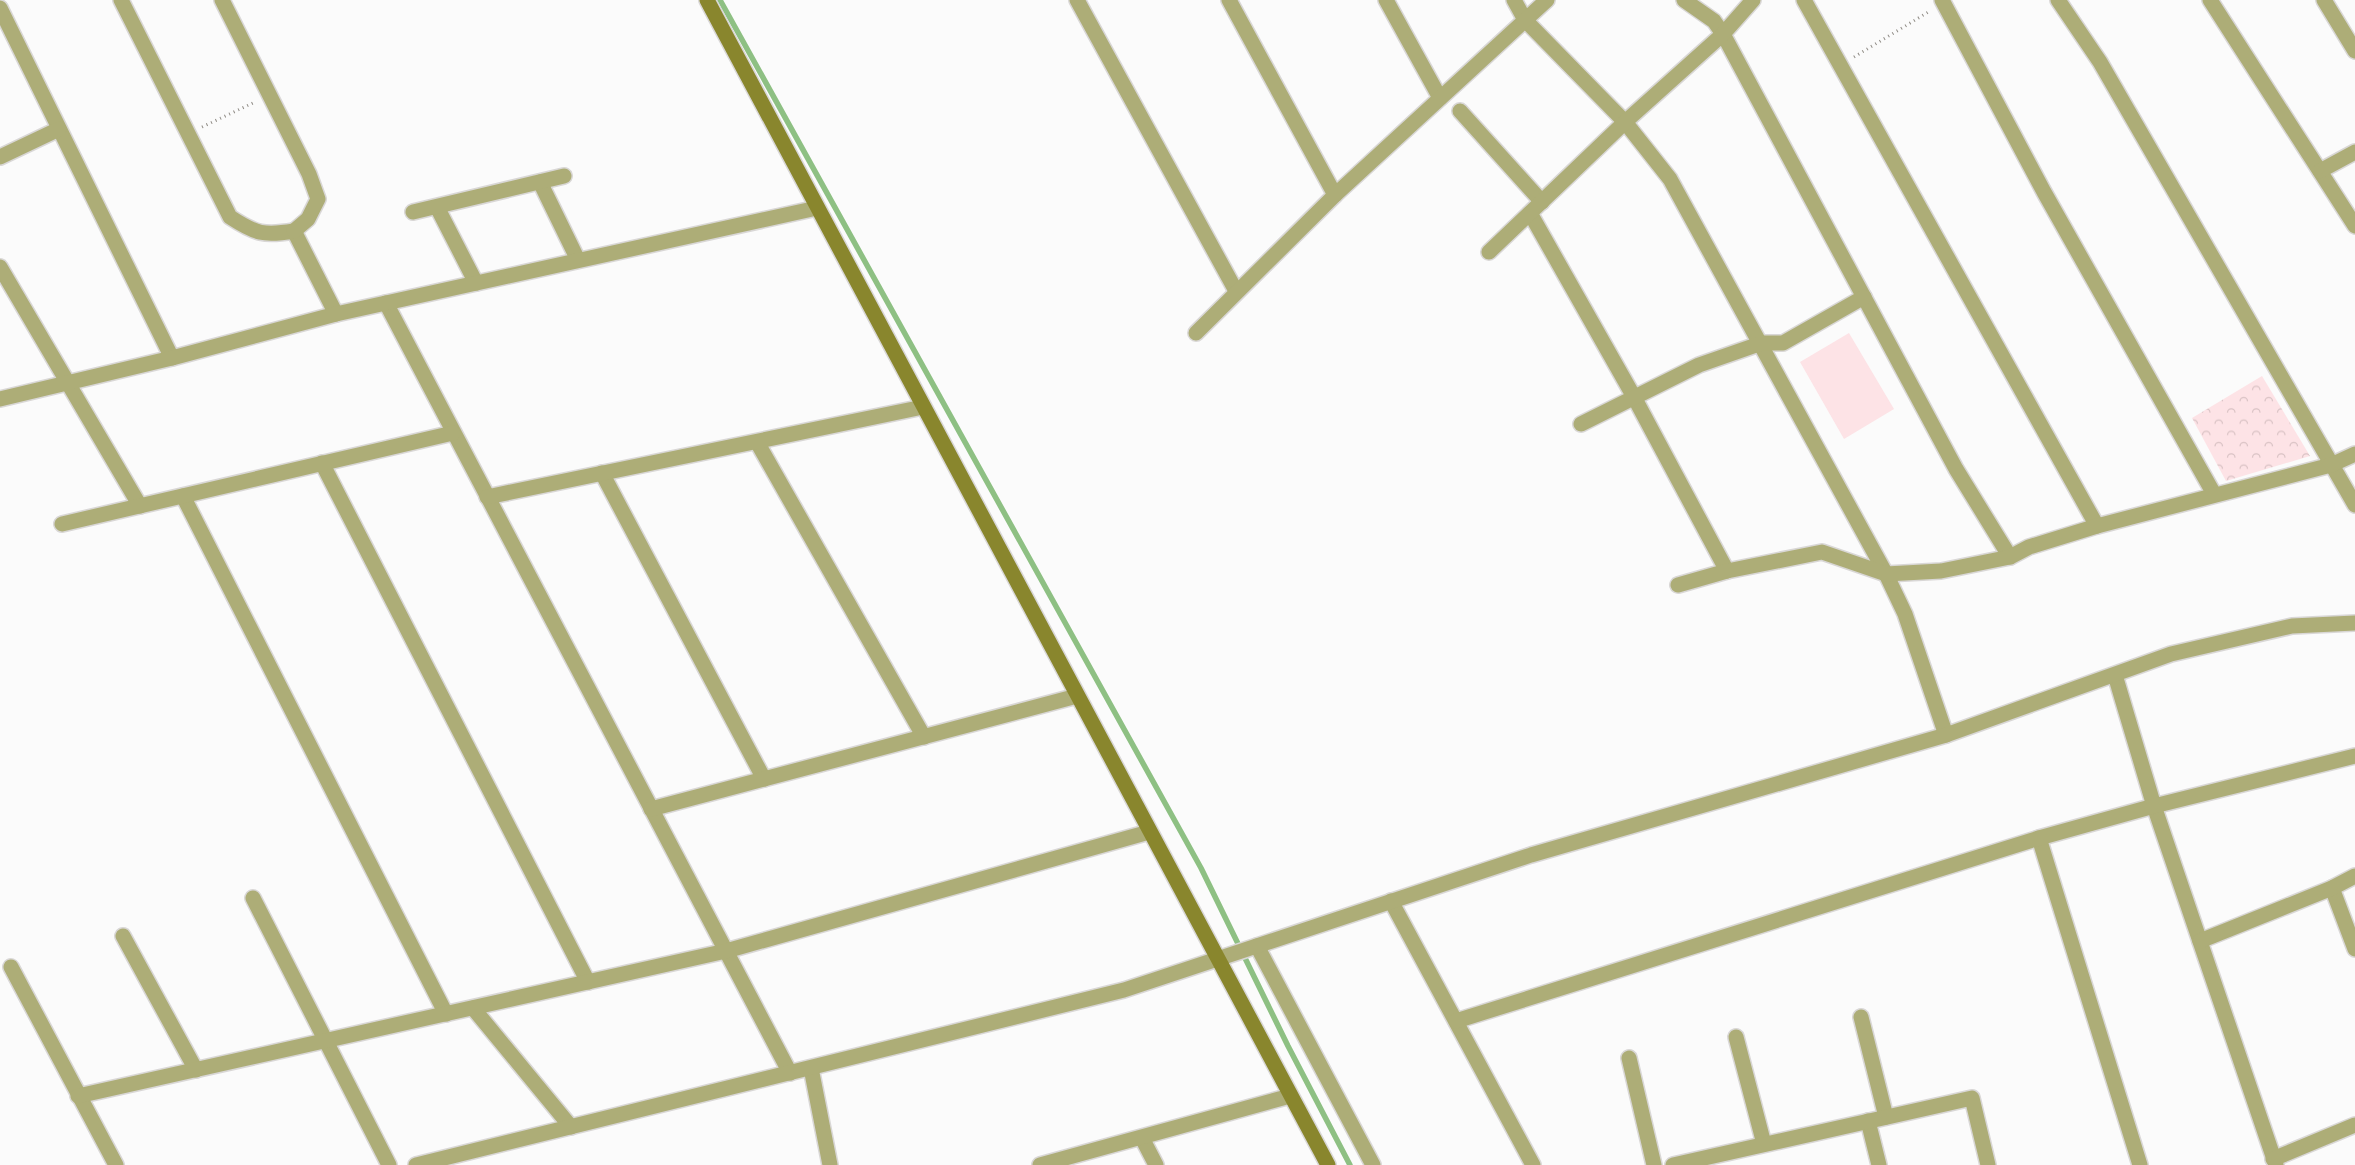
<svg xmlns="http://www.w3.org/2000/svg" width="2355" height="1165" font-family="Rubik,sans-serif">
	<defs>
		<pattern id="park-crowns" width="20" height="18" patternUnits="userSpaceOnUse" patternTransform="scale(1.25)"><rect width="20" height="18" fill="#fde3e6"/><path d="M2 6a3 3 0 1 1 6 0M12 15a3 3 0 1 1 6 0" fill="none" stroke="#d9c2c4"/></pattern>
	</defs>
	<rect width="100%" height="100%" fill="#fbfbfb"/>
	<polygon fill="url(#park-crowns)" points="2262,376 2310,456 2226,481 2192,418"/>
	<polygon fill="#fde3e6" points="1849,333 1894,409 1844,439 1800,362"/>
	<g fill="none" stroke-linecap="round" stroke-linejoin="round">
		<polyline stroke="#8ec083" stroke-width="5.5" points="720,0 1201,868 1288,1046 1350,1165"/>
		<g stroke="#d9d7d6" stroke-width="18">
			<g id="street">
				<path d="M121,0l109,217c26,17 34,19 64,14l42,83"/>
				<polyline points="222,0 309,174 318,199 308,219 294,231"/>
				<polyline points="1077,0 1236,291"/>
				<polyline points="1229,0 1335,195"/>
				<polyline points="1386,0 1440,98"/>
				<polyline points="1514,0 1525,20 1625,122 1670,179 1886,574 1905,614 1946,735"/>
				<polyline points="1684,0 1714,21 1723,34 1956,469 2010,557"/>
				<polyline points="1804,0 2097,526"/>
				<polyline points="1942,0 2044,192 2214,494"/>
				<polyline points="2058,0 2100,62 2355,505"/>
				<polyline points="2210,0 2355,226"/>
				<polyline points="2324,0 2355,51"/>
				<polyline points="0,8 172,358"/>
				<polyline points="1460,111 1542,202"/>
				<polyline points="0,157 59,129"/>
				<polyline points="2320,171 2355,152"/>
				<polyline points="540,182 578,260"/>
				<polyline points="437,207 476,283"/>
				<polyline points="413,212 564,176"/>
				<polyline points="1530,213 1634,397 1727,571"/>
				<polyline points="1489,252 1625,122 1723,34 1753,0"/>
				<polyline points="0,267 140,506"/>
				<polyline points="386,303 790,1073"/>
				<polyline points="1196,333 1335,195 1547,0"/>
				<polyline points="0,399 172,358 336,314 817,208"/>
				<polyline points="1581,424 1699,365 1762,343 1783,343 1864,297"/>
				<polyline points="757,442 924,737"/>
				<polyline points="322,463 588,982"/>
				<polyline points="602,473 764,779"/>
				<polyline points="183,496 446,1014"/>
				<polyline points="487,497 923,407"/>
				<polyline points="62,524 453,433"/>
				<polyline points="1678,585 1727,571 1822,552 1886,574 1941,571 2010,557 2029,547 2097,526 2331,465 2355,454"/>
				<polyline points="2115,675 2154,806 2276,1165"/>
				<polyline points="651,809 1077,696"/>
				<polyline points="2039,838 2140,1165"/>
				<polyline points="2332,888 2355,949"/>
				<polyline points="253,898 389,1165"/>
				<polyline points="1391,901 1533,1165"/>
				<polyline points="123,936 196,1070"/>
				<polyline points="2200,941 2332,888 2355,876"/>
				<polyline points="1257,946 1373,1165"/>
				<polyline points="11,967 116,1165"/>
				<polyline points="473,1008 571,1127"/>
				<polyline points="1861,1017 1886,1117"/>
				<polyline points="1456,1021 2039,838 2154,806 2355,756"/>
				<polyline points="1736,1037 1764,1144"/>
				<polyline points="1629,1058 1654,1165"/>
				<polyline points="811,1068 830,1165"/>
				<polyline points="78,1096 726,951 1149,832"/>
				<polyline points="1868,1121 1879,1165"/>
				<polyline points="1142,1138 1156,1165"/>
				<polyline points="2273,1159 2355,1125"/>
				<polyline points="416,1165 1124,990 1531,855 1946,735 2171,654 2292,626 2355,623"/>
				<polyline points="1040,1165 1290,1096"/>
				<polyline points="1673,1165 1972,1098 1988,1165"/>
			</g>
		</g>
		<g stroke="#d9d7d6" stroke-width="18">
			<polyline id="secondary" points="707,0 1328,1165"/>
		</g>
		<g stroke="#8f8b85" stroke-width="3" stroke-dasharray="1 4" stroke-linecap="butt">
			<polyline points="1854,57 1930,11"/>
			<polyline points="202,127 255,102"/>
		</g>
		<use href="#street" stroke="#adad77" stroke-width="15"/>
		<use href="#secondary" stroke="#89862d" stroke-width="15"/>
	</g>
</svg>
